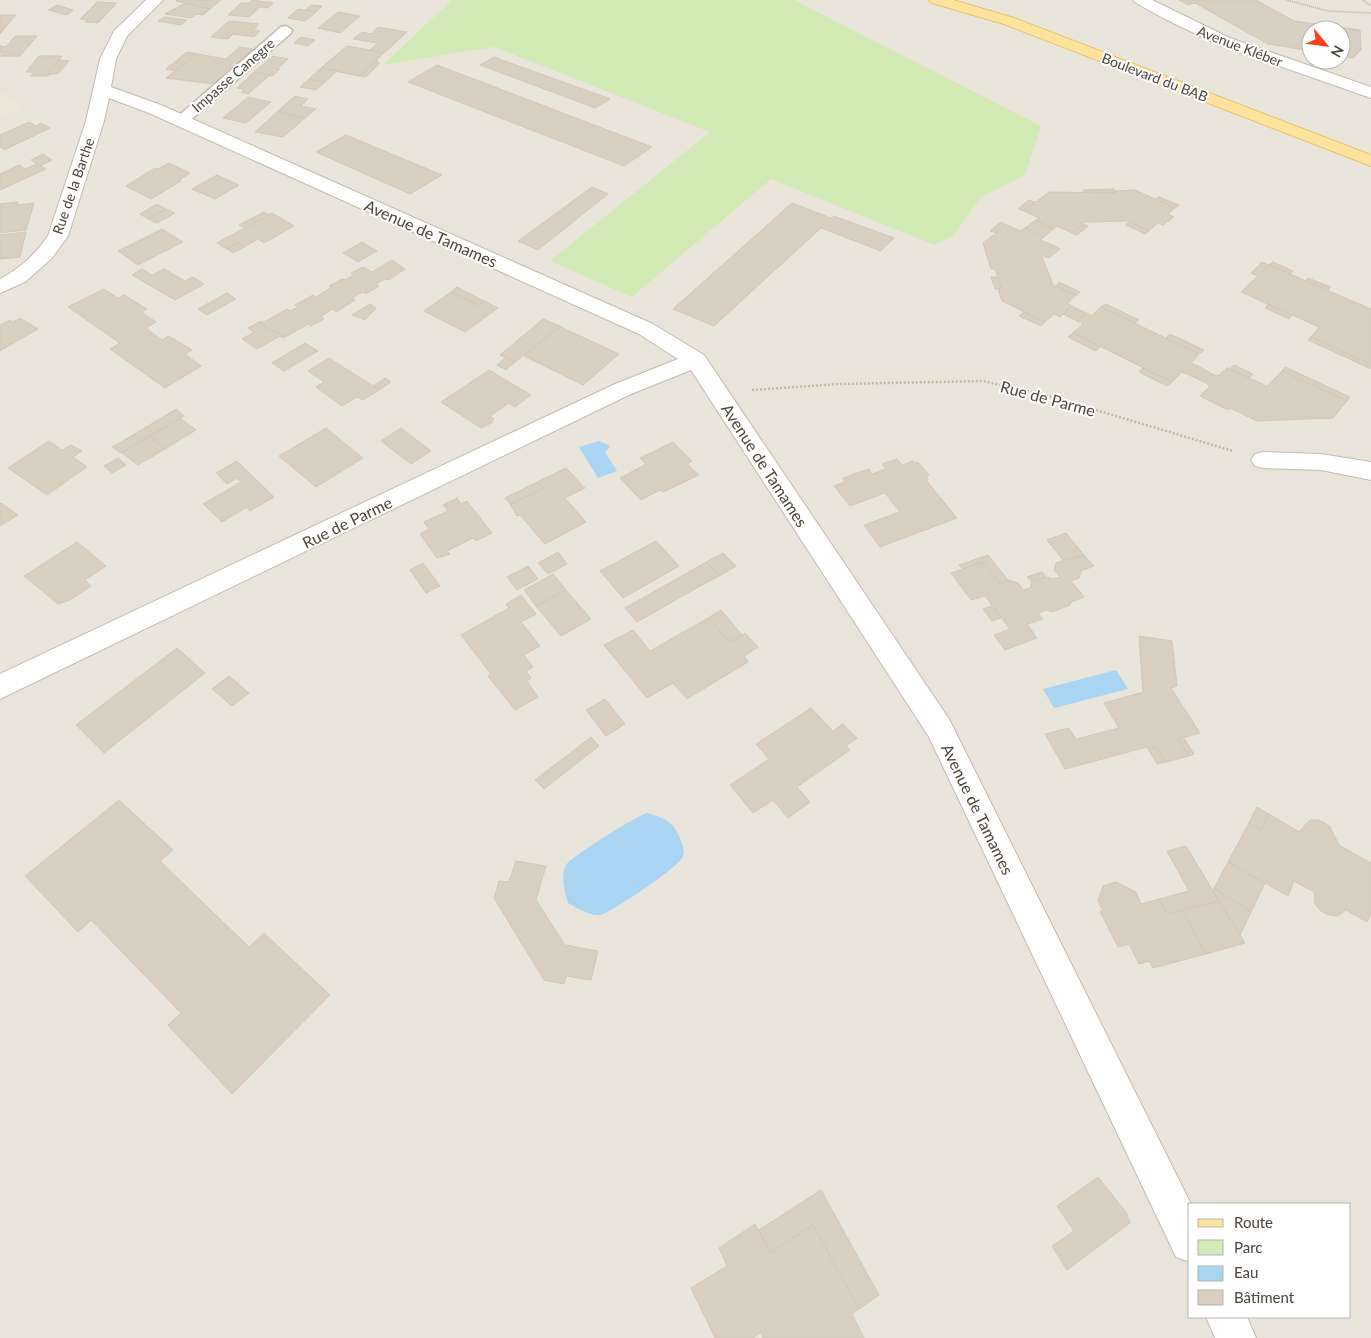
<svg xmlns="http://www.w3.org/2000/svg" width="1371" height="1338" font-family="Lato,sans-serif">
	<rect width="100%" height="100%" fill="#f6f3ec"/>
	<path fill="#eae5da" fill-rule="evenodd" d="M0,0h1371v1338h-1371zM1311,30h30v30h-30zM1190,1204h160v113h-160z"/>
	<polygon fill="#efe8d6" points="0,92 22,107 0,118"/>
	<polygon fill="#d2eab5" points="452,0 794,0 1041,126 1025,175 981,197 953,236 934,245 771,179 632,297 550,261 710,132 494,47 383,65"/>
	<g fill="#a9d4f2">
		<polygon points="599,441 610,446 605,452 617,471 598,478 579,447"/>
		<polygon points="1116,670 1128,689 1054,708 1043,689"/>
		<path d="M647,813c20,5 29,11 35,31 2,5 3,9 0,14 -5,10 -71,55 -82,57 -11,1 -23,-7 -32,-12 -3,-11 -8,-27 -2,-38 5,-8 70,-49 81,-52z"/>
	</g>
	<g fill="#d8cfc1" stroke="#d3c7b4">
		<polygon points="177,0 221,0 210,9 176,1"/>
		<polygon points="252,0 273,3 268,8 260,7 249,17 228,15 241,3 248,3"/>
		<polygon points="1179,0 1256,0 1294,21 1360,30 1361,50 1353,58 1341,56 1341,30 1311,30 1311,51 1268,44 1195,3 1188,5"/>
		<polygon points="97,2 117,3 98,23 85,22 88,20 80,19"/>
		<polygon points="185,3 197,5 195,6 210,9 203,15 196,14 191,18 165,14"/>
		<polygon points="57,5 73,10 67,15 48,10"/>
		<polygon points="311,5 322,6 316,12 305,10"/>
		<polygon points="298,9 305,10 316,12 305,21 288,18"/>
		<polygon points="338,12 360,16 340,33 318,28"/>
		<polygon points="0,15 16,15 0,34"/>
		<polygon points="165,17 187,20 181,25 158,21"/>
		<polygon points="229,21 259,24 253,30 260,31 254,37 233,34 228,39 211,37"/>
		<polygon points="378,27 407,32 384,53 370,50 378,43 353,39 362,32 371,34"/>
		<polygon points="15,36 37,36 20,56 0,56 3,53 0,53 0,46 6,47"/>
		<polygon points="301,37 315,40 308,46 294,43"/>
		<polygon points="347,46 370,50 384,53 359,76 321,68"/>
		<polygon points="240,47 253,49 214,84 166,78 197,54 226,59"/>
		<polygon points="187,52 197,54 175,71 166,69"/>
		<polygon points="39,56 62,56 48,76 31,76 34,72 26,72"/>
		<polygon points="273,56 288,59 277,69 280,69 273,76 254,72"/>
		<polygon points="494,57 610,99 595,108 480,65"/>
		<polygon points="59,60 69,61 58,74 48,74"/>
		<polygon points="377,60 379,64 366,77 359,76"/>
		<polygon points="437,65 652,147 624,166 408,82"/>
		<polygon points="321,68 337,71 325,82 309,79"/>
		<polygon points="254,72 270,75 248,94 241,92 244,89 237,88"/>
		<polygon points="309,79 325,82 316,90 300,87"/>
		<polygon points="295,96 308,99 301,106 316,109 305,118 277,112"/>
		<polygon points="248,97 271,102 246,123 223,118"/>
		<polygon points="277,112 305,118 283,137 255,132"/>
		<polygon points="29,122 36,126 41,123 50,128 4,150 0,147 0,135"/>
		<polygon points="346,135 442,175 410,194 316,152"/>
		<polygon points="43,154 52,160 40,166 31,160"/>
		<polygon points="169,163 190,173 179,180 181,181 151,199 126,186 155,168 158,169"/>
		<polygon points="37,164 46,169 0,190 0,174 19,165 25,169"/>
		<polygon points="217,175 239,185 215,199 192,189"/>
		<polygon points="592,187 608,194 538,250 518,241"/>
		<polygon points="1114,189 1116,193 1085,193 1083,190"/>
		<polygon points="1135,190 1175,208 1168,214 1174,217 1163,225 1158,223 1149,231 1128,221 1085,222 1072,233 1057,226 1053,229 1036,220 1039,218 1024,211 1049,192 1116,193 1115,191"/>
		<polygon points="1159,197 1179,205 1175,208 1156,199"/>
		<polygon points="1029,200 1035,202 1024,211 1018,209"/>
		<polygon points="18,202 17,205 34,203 26,230 0,233 0,204"/>
		<polygon points="792,203 831,218 834,216 894,238 881,251 821,228 714,326 673,309"/>
		<polygon points="157,204 166,209 148,219 140,214"/>
		<polygon points="166,209 175,213 157,223 148,219"/>
		<polygon points="264,212 269,215 245,228 239,225"/>
		<polygon points="272,213 294,226 264,243 258,239 244,247 238,243 227,249 217,243"/>
		<polygon points="1036,220 1053,229 1044,237 1025,228"/>
		<polygon points="1001,222 1007,225 996,233 990,231"/>
		<polygon points="1129,222 1149,231 1145,234 1126,225"/>
		<polygon points="1083,224 1088,226 1077,235 1072,233"/>
		<polygon points="1007,225 1021,231 1025,228 1044,237 1040,240 1055,246 1042,256 1053,285 1076,295 1067,303 1072,306 1060,317 1054,314 1045,322 1002,301 998,289 1001,288 998,277 995,269 991,269 983,243"/>
		<polygon points="162,229 183,242 138,265 118,251"/>
		<polygon points="26,232 20,257 0,259 0,235"/>
		<polygon points="362,242 377,251 358,262 343,253"/>
		<polygon points="238,243 244,247 233,253 227,249"/>
		<polygon points="1055,246 1060,249 1049,258 1044,256"/>
		<polygon points="392,260 405,269 389,280 385,279 376,284 379,286 366,294 363,292 352,298 355,300 336,312 333,309 321,316 324,319 311,326 308,324 287,336 272,331 259,322 264,322 287,309 290,311 299,307 295,305 313,295 316,297 332,287 329,286 342,279 345,280 354,275 351,273 363,267 372,272"/>
		<polygon points="1262,262 1269,265 1258,276 1251,273"/>
		<polygon points="1273,262 1293,271 1290,274 1269,265"/>
		<polygon points="1269,265 1371,309 1371,364 1311,337 1319,327 1241,292"/>
		<polygon points="142,269 152,275 164,269 185,281 193,277 204,284 175,300 132,275"/>
		<polygon points="991,277 998,277 1001,288 995,289"/>
		<polygon points="1308,278 1331,287 1328,290 1305,281"/>
		<polygon points="1059,282 1080,292 1076,295 1056,286"/>
		<polygon points="457,287 484,301 478,305 451,292"/>
		<polygon points="104,289 118,298 124,295 147,309 141,312 156,322 146,328 162,340 169,336 192,350 185,354 201,366 165,388 110,349 120,343 68,307"/>
		<polygon points="451,292 478,305 484,301 498,308 465,332 424,311"/>
		<polygon points="227,293 236,299 207,315 198,309"/>
		<polygon points="370,304 376,308 365,320 352,315"/>
		<polygon points="1106,304 1139,320 1135,323 1101,307"/>
		<polygon points="1268,305 1286,312 1292,315 1289,319 1265,308"/>
		<polygon points="1072,306 1086,313 1077,321 1063,314"/>
		<polygon points="1101,307 1199,354 1191,363 1198,366 1189,375 1182,372 1172,382 1073,333 1083,324 1077,321 1086,313 1092,316"/>
		<polygon points="1024,312 1045,322 1041,326 1019,316"/>
		<polygon points="20,318 38,329 0,351 0,325 10,320 13,322"/>
		<polygon points="543,319 560,326 515,362 500,355"/>
		<polygon points="259,322 272,331 287,336 283,338 280,336 257,349 242,339 254,332 248,328"/>
		<polygon points="560,326 563,328 619,354 583,385 524,356"/>
		<polygon points="1073,333 1100,347 1096,351 1068,337"/>
		<polygon points="1170,334 1204,350 1199,354 1166,338"/>
		<polygon points="1311,337 1371,364 1371,369 1308,340"/>
		<polygon points="305,343 318,351 284,371 272,363"/>
		<polygon points="506,357 515,362 506,370 497,365"/>
		<polygon points="329,358 373,386 379,390 363,400 357,397 342,406 316,387 324,382 308,371"/>
		<polygon points="1234,365 1253,374 1249,378 1230,369"/>
		<polygon points="1198,366 1212,374 1204,382 1189,375"/>
		<polygon points="1285,367 1350,397 1347,401 1282,371"/>
		<polygon points="1143,368 1172,382 1167,386 1139,372"/>
		<polygon points="1227,368 1267,386 1282,371 1347,401 1333,418 1257,421 1230,408 1228,410 1200,396 1210,386 1204,382 1212,374 1218,376"/>
		<polygon points="489,370 531,395 515,407 509,403 490,416 494,419 491,421 493,422 481,428 441,402"/>
		<polygon points="385,378 391,382 379,390 373,386"/>
		<polygon points="176,409 184,416 141,441 133,435"/>
		<polygon points="180,418 196,430 165,449 150,436"/>
		<polygon points="326,428 363,458 316,487 279,456"/>
		<polygon points="401,428 431,451 411,464 381,441"/>
		<polygon points="133,435 141,441 121,453 112,447"/>
		<polygon points="150,436 165,449 138,465 122,453"/>
		<polygon points="49,441 62,450 71,445 82,451 73,457 87,467 47,495 8,468"/>
		<polygon points="673,442 692,461 687,464 699,475 663,492 660,490 641,500 620,478 646,464 640,458"/>
		<polygon points="118,458 126,465 112,473 104,466"/>
		<polygon points="897,459 902,465 913,461 915,463 918,462 929,475 926,476 928,479 926,480 957,518 880,547 864,525 900,512 885,493 850,506 834,486 845,482 843,478 869,469 872,474 886,469 882,464"/>
		<polygon points="237,461 274,497 250,511 247,507 222,522 203,504 241,482 237,478 227,484 216,473"/>
		<polygon points="566,468 585,488 565,498 586,522 545,544 520,515 517,516 510,504 543,488 537,482"/>
		<polygon points="537,482 543,488 510,504 505,498"/>
		<polygon points="457,498 461,504 467,501 492,533 476,541 473,538 447,551 450,554 437,558 420,534 429,529 424,522 448,511 443,505"/>
		<polygon points="1,503 18,515 0,526 0,504"/>
		<polygon points="1066,533 1084,555 1064,561 1047,540"/>
		<polygon points="656,541 679,566 623,598 600,571"/>
		<polygon points="77,542 106,566 85,580 91,586 70,600 58,604 24,576"/>
		<polygon points="558,552 567,564 548,574 538,563"/>
		<polygon points="723,553 736,566 719,576 706,562"/>
		<polygon points="988,555 1008,580 999,583 983,562 963,569 959,565"/>
		<polygon points="1084,555 1094,566 1081,571 1079,578 1071,581 1084,597 1071,602 1070,605 1052,612 1047,610 1038,613 1043,619 1027,624 1037,638 1005,650 994,635 1010,629 985,596 971,600 951,573 983,562 999,583 1008,580 1018,583 1023,590 1030,588 1032,582 1046,577 1053,579 1060,577 1054,570 1056,563"/>
		<polygon points="706,562 719,576 700,586 687,573"/>
		<polygon points="423,563 440,586 426,593 410,570"/>
		<polygon points="528,566 538,579 517,590 507,577"/>
		<polygon points="1042,572 1046,577 1032,582 1027,577"/>
		<polygon points="687,573 700,586 637,622 625,608"/>
		<polygon points="553,574 566,590 536,606 524,590"/>
		<polygon points="566,590 591,619 561,636 536,606"/>
		<polygon points="521,595 536,614 521,622 540,646 524,655 533,667 526,671 531,678 527,681 538,697 515,710 488,676 491,674 461,635 509,608 506,604"/>
		<polygon points="992,606 1001,618 992,621 983,609"/>
		<polygon points="721,610 742,635 730,642 708,618"/>
		<polygon points="708,618 730,642 745,633 758,647 744,656 748,662 687,699 673,683 647,698 604,645 633,630 650,651"/>
		<polygon points="1139,636 1172,641 1177,686 1171,688 1200,733 1178,739 1189,756 1166,762 1156,747 1153,748 1151,746 1065,769 1045,734 1069,728 1076,739 1119,728 1104,703 1143,692"/>
		<polygon points="177,648 205,673 104,753 76,725"/>
		<polygon points="229,676 249,693 232,706 212,689"/>
		<polygon points="605,699 625,724 606,736 586,710"/>
		<polygon points="811,708 833,731 843,724 857,738 846,746 850,750 797,787 810,802 788,818 773,800 753,813 730,785 769,759 756,744"/>
		<polygon points="591,737 599,746 544,789 535,780"/>
		<polygon points="1183,737 1194,754 1189,756 1178,739"/>
		<polygon points="1151,746 1153,748 1156,747 1166,762 1157,764 1147,747"/>
		<polygon points="119,800 173,850 160,861 249,947 264,933 330,995 232,1094 168,1025 181,1013 91,920 78,932 25,876"/>
		<polygon points="1257,807 1269,814 1261,830 1249,823"/>
		<polygon points="1269,814 1299,832 1310,820 1318,820 1325,823 1330,827 1339,845 1371,863 1371,914 1367,922 1346,910 1338,916 1329,915 1321,911 1315,904 1314,892 1294,881 1288,896 1228,862 1249,823 1261,830"/>
		<polygon points="1186,846 1219,901 1167,914 1159,899 1189,891 1167,851"/>
		<polygon points="516,861 546,866 536,900 565,945 598,951 591,980 566,976 564,984 544,980 494,898 499,881 509,882"/>
		<polygon points="1228,862 1265,883 1251,912 1214,888"/>
		<polygon points="1116,882 1136,892 1141,904 1159,899 1167,914 1182,910 1206,954 1153,968 1149,961 1139,964 1129,944 1118,947 1100,911 1103,911 1098,901 1103,886"/>
		<polygon points="1214,888 1251,912 1240,935 1213,891"/>
		<polygon points="1219,901 1245,943 1206,954 1182,910"/>
		<polygon points="1098,1177 1126,1212 1130,1223 1067,1270 1052,1246 1074,1231 1057,1206"/>
		<polygon points="821,1190 879,1295 859,1309 813,1225 770,1253 759,1230"/>
		<polygon points="755,1224 770,1253 813,1225 859,1309 852,1314 864,1338 763,1338 761,1333 753,1338 715,1338 691,1288 727,1266 719,1248"/>
	</g>
	<g fill="none" stroke-linecap="round" stroke-linejoin="round">
		<g stroke="#c2bbae" stroke-width="3">
			<polygon id="lane" points="286,26 292,30 291,33 186,124 176,124 174,121 176,118 281,27"/>
		</g>
		<g stroke="#c2bbae" stroke-width="2">
			<g id="street">
				<path d="M146,0h17l-36,36 -11,23 -5,28 50,18 492,219 51,31 245,364 242,485 -1,58 -14,-5 -247,-520 -238,-367 -60,24 -631,305v-25l615,-290 63,-25 -39,-25 -490,-221 -40,-15 -5,23 -36,115 -16,22 -27,24 -25,11v-14c20,-10 36,-26 48,-43l38,-115 14,-62 14,-28z"/>
				<polygon points="1133,0 1152,0 1230,38 1371,87 1371,98 1219,45 1163,18 1136,3"/>
				<polygon points="1263,452 1321,454 1371,462 1371,480 1321,470 1263,468 1255,466 1251,460 1255,454"/>
				<polygon points="1206,1317 1247,1317 1256,1338 1215,1338"/>
			</g>
		</g>
		<g stroke="#e6c16a" stroke-width="2">
			<polygon id="primary" points="929,0 953,0 1014,18 1371,155 1371,166 1004,24 932,3"/>
		</g>
		<g stroke="#c4b79f" stroke-width="2" stroke-dasharray="1 1" stroke-linecap="butt">
			<polyline points="1286,0 1328,11 1371,13"/>
			<polyline points="1363,0 1371,6"/>
		</g>
		<polyline stroke="#c4b79f" stroke-width="2.5" stroke-dasharray="2 2" stroke-linecap="butt" points="752,390 839,384 983,381 1049,396 1233,451"/>
		<use href="#lane" fill="#fff" fill-rule="evenodd"/>
		<use href="#street" fill="#fff" fill-rule="evenodd"/>
		<use href="#primary" fill="#ffe39c" fill-rule="evenodd"/>
	</g>
	<g text-anchor="middle" dominant-baseline="central" stroke-width="4" stroke-linejoin="round" paint-order="stroke">
		<g font-size="14" fill="#4b4439" stroke="#fff">
			<text transform="translate(1240 46) rotate(21)">Avenue Kléber</text>
			<text transform="translate(233 75) rotate(-41)">Impasse Canegre</text>
			<text transform="translate(1155 77) rotate(21)">Boulevard du BAB</text>
			<text transform="translate(73 186) rotate(-71)">Rue de la Barthe</text>
		</g>
		<g font-size="16" fill="#4b4439" stroke="#fff">
			<text transform="translate(431 233) rotate(24)">Avenue de Tamames</text>
			<text transform="translate(1048 398) rotate(15)">Rue de Parme</text>
			<text transform="translate(765 465) rotate(57)">Avenue de Tamames</text>
			<text transform="translate(347 522) rotate(-26)">Rue de Parme</text>
			<text transform="translate(978 809) rotate(64)">Avenue de Tamames</text>
		</g>
	</g>
	<rect x="1188" y="1203" width="162" height="115" fill="#ffffff" stroke="#b7b4b0"/>
	<rect x="1198" y="1219" width="25" height="8" fill="#ffe39c" stroke="#b7b4b0"/>
	<text x="1234" y="1228" font-size="15" fill="#4b4439">Route</text>
	<rect x="1198" y="1240" width="25" height="15" fill="#d2eab5" stroke="#b7b4b0"/>
	<text x="1234" y="1253" font-size="15" fill="#4b4439">Parc</text>
	<rect x="1198" y="1266" width="25" height="15" fill="#a9d4f2" stroke="#b7b4b0"/>
	<text x="1234" y="1278" font-size="15" fill="#4b4439">Eau</text>
	<rect x="1198" y="1290" width="25" height="15" fill="#d8cfc1" stroke="#b7b4b0"/>
	<text x="1234" y="1303" font-size="15" fill="#4b4439">Bâtiment</text>
	<g transform="translate(1326 45) rotate(119)"><circle r="24" fill="#ffffff" stroke="#b7b4b0"/>
	<path d="M0-4L9 19L0 12L-9 19Z" fill="#fc3f1d"/>
	<text y="-8" font-size="14" font-weight="bold" text-anchor="middle" fill="#4b4439">N</text>
	</g>
</svg>
